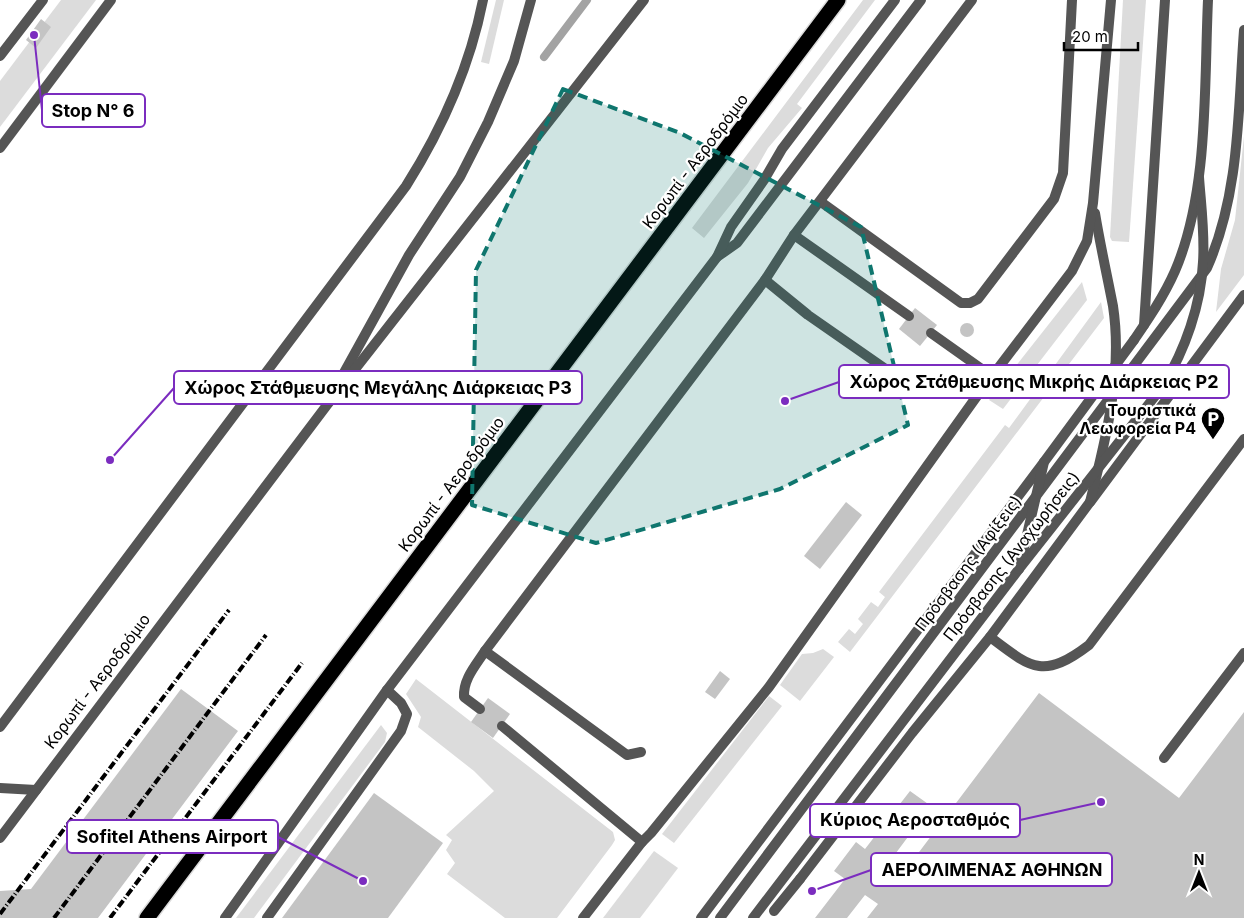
<svg xmlns="http://www.w3.org/2000/svg" width="1244" height="918" font-family="Inter,sans-serif">
	<rect width="100%" height="100%" fill="#fff"/>
	<g fill="#dcdcdc">
		<polygon points="61,0 96,0 0,127 0,81"/>
		<polygon points="496,0 504,0 489,64 481,62"/>
		<polygon points="863,0 875,0 797,104 802,108 768,148 748,183 704,238 692,228"/>
		<polygon points="1123,0 1146,0 1129,242 1112,241 1110,237"/>
		<polygon points="1244,136 1244,275 1216,312 1221,269 1235,220"/>
		<polygon points="1082,282 1087,300 1003,409 989,400"/>
		<polygon points="1101,302 1104,318 850,652 838,642 849,629 855,634 863,624 858,619 871,602 878,607 885,597 879,592 1005,425 1009,428"/>
		<polygon points="823,649 834,657 800,701 780,685 802,654 813,653"/>
		<polygon points="416,679 613,832 615,840 612,845 557,918 505,918 447,874 455,863 446,850 452,840 446,835 494,791 474,771 418,727 421,717 406,694"/>
		<polygon points="769,696 782,706 674,843 662,834"/>
		<polygon points="381,725 387,733 385,742 254,918 236,918"/>
		<polygon points="654,851 678,868 640,918 603,918"/>
	</g>
	<g fill="none" stroke-linecap="round" stroke-linejoin="round">
		<polyline stroke="#a3a3a3" stroke-width="8" points="544,57 587,0"/>
	</g>
	<g fill="#c4c4c4">
		<polygon points="41,19 51,27 36,48 26,40"/>
		<polygon points="915,308 937,325 920,346 899,329"/>
		<circle cx="967" cy="330" r="7"/>
		<polygon points="846,502 862,515 820,569 804,556"/>
		<polygon points="720,671 730,679 715,699 705,692"/>
		<polygon points="181,689 238,731 98,918 0,918 0,891 31,889"/>
		<polygon points="1039,693 1179,798 1244,712 1244,918 867,918 878,904 865,895 847,918 815,918 845,879 834,871 856,842 865,849 910,791 931,806 887,865 901,876"/>
		<polygon points="488,698 510,714 493,738 471,722"/>
		<polygon points="374,793 443,843 388,918 282,918"/>
	</g>
	<g fill="none" stroke-linecap="round" stroke-linejoin="round">
		<g stroke="#dbdbdb" stroke-width="18">
			<polyline id="motorway" points="147,918 838,0"/>
		</g>
		<g stroke="#555" stroke-width="10">
			<polyline points="0,56 43,0"/>
			<polyline points="0,148 111,0"/>
			<polyline points="821,202 961,303 970,303 978,299 1054,199 1063,173 1072,0"/>
			<polyline points="794,235 909,316"/>
			<polyline points="717,257 737,243 921,0"/>
			<polyline points="765,280 794,235 972,0"/>
			<polyline points="1144,325 1165,0"/>
			<polyline points="931,333 993,377"/>
			<path d="M990,637c41,31 53,43 99,8l155,-206"/>
			<path d="M480,709l-16,-12c-1,-18 12,-32 21,-46"/>
			<polyline points="502,726 642,842"/>
			<path d="M0,727l406,-541c36,-57 64,-120 77,-186"/>
			<polyline points="641,752 627,755 485,651 765,280 808,315 900,379 906,392"/>
			<polyline points="1164,758 1244,653"/>
			<polyline points="0,788 36,790"/>
			<polyline points="800,879 912,733 990,637 1090,502"/>
			<polyline points="225,918 387,690 717,257 731,227 764,180 782,149 895,0"/>
			<polyline points="267,918 401,731 407,714 401,703 387,690"/>
			<polyline points="753,918 1019,569"/>
		</g>
		<g stroke="#555" stroke-width="10">
			<polyline points="1091,501 1244,295"/>
			<polyline points="774,911 800,879"/>
		</g>
		<g stroke="#555" stroke-width="10">
			<path d="M1134,340c15,-22 30,-44 41,-69 34,-79 29,-185 33,-271"/>
			<polyline points="340,380 409,255 460,177 488,122 514,61 531,0"/>
			<path d="M1090,502c16,-63 33,-130 23,-196 -6,-31 -13,-62 -18,-93"/>
			<polyline points="0,838 327,405 644,0"/>
			<polyline points="583,918 642,842 651,833 769,687 977,396 1072,271 1087,241 1093,203 1111,0"/>
			<polyline points="701,918 1044,462"/>
			<path d="M720,918l487,-650c33,-74 31,-158 37,-238"/>
		</g>
		<use href="#motorway" stroke="#000" stroke-width="15"/>
		<g stroke="#000" stroke-width="4" stroke-dasharray="8 2.5 1 2.5" stroke-linecap="butt">
			<polyline points="0,914 229,610"/>
			<polyline points="54,918 266,635"/>
			<polyline points="110,918 302,663"/>
		</g>
		<path stroke="#555" stroke-width="10" d="M1019,569l144,-183c22,-36 38,-81 40,-124 2,-28 -2,-57 -4,-85"/>
		<polyline stroke="#555" stroke-width="10" points="1019,569 1044,462 1134,340"/>
	</g>
	<path fill="#0f766e" fill-opacity="0.2" stroke="#0f766e" stroke-width="4" stroke-dasharray="10 6" stroke-linejoin="round" d="M563,89l117,44 181,94 47,198 -128,64 -184,54 -124,-38 4,-235z"/>
	<defs>
		<g id="parking-pin" transform="scale(1.25)"><path d="M0 17L-7.5 6A9.5 9.5 0 1 1 7.5 6Z" fill="#000" stroke="#fff"/><path d="M-3.5-5.5H1a3.5 3.5 0 0 1 0 7H-1V5.5H-3.5ZM-1-3.4V-.6H.8a1.4 1.4 0 0 0 0-2.8Z" fill="#fff"/></g>
	</defs>
	<g fill-rule="evenodd">
		<use href="#parking-pin" x="1213" y="419"/>
	</g>
	<g text-anchor="middle" dominant-baseline="central" stroke-width="4.5" stroke-linejoin="round" paint-order="stroke">
		<g font-size="16" fill="#000" stroke="#fff">
			<text transform="translate(695 161) rotate(-53)">Κορωπί - Αεροδρόμιο</text>
			<text transform="translate(451 484) rotate(-53)">Κορωπί - Αεροδρόμιο</text>
			<text transform="translate(1011 556) rotate(-52)">Πρόσβασης (Αναχωρήσεις)</text>
			<text transform="translate(968 563) rotate(-53)">Πρόσβασης (Αφίξεις)</text>
			<text transform="translate(97 681) rotate(-53)">Κορωπί - Αεροδρόμιο</text>
		</g>
		<g font-size="16" font-weight="bold" fill="#000" stroke="#fff" text-anchor="end">
			<text x="1196" y="410">Τουριστικά<tspan x="1196" dy="18">Λεωφορεία P4</tspan></text>
		</g>
	</g>
	<path fill="none" stroke="#7b2cbf" stroke-width="2" d="M34 35L42 110M785 401L839 382M110 460L174 388M1101 802L1020 820M363 881L278 837M812 891L871 870"/>
	<g fill="#7b2cbf" stroke="#fff" stroke-width="2">
		<circle cx="34" cy="35" r="5"/>
		<circle cx="785" cy="401" r="5"/>
		<circle cx="110" cy="460" r="5"/>
		<circle cx="1101" cy="802" r="5"/>
		<circle cx="363" cy="881" r="5"/>
		<circle cx="812" cy="891" r="5"/>
	</g>
	<g fill="#fff" stroke="#7b2cbf" stroke-width="2">
		<rect x="42" y="94" width="103" height="33" rx="5"/>
		<rect x="839" y="365" width="390" height="33" rx="5"/>
		<rect x="174" y="371" width="408" height="33" rx="5"/>
		<rect x="810" y="804" width="210" height="33" rx="5"/>
		<rect x="67" y="820" width="211" height="33" rx="5"/>
		<rect x="871" y="853" width="241" height="33" rx="5"/>
	</g>
	<g font-size="18" text-anchor="middle" font-weight="bold" fill="#000">
		<text x="93" y="117">Stop N° 6</text>
		<text x="1034" y="388">Χώρος Στάθμευσης Μικρής Διάρκειας P2</text>
		<text x="378" y="394">Χώρος Στάθμευσης Μεγάλης Διάρκειας P3</text>
		<text x="915" y="826">Κύριος Αεροσταθμός</text>
		<text x="172" y="843">Sofitel Athens Airport</text>
		<text x="992" y="876">ΑΕΡΟΛΙΜΕΝΑΣ ΑΘΗΝΩΝ</text>
	</g>
	<g transform="translate(1199 873)" stroke="#ffffff" stroke-width="4" paint-order="stroke">
	<path d="M0-4L9 19L0 12L-9 19Z" fill="#000000"/>
	<text y="-8" font-size="14" font-weight="bold" text-anchor="middle" fill="#000000">N</text>
	</g>
	<path d="M1064 42v8h74v-8" fill="none" stroke="#000000" stroke-width="2.5"/>
	<text x="1072" y="42" font-size="15" fill="#000000" stroke="#ffffff" stroke-width="4" paint-order="stroke">20 m</text>
</svg>
